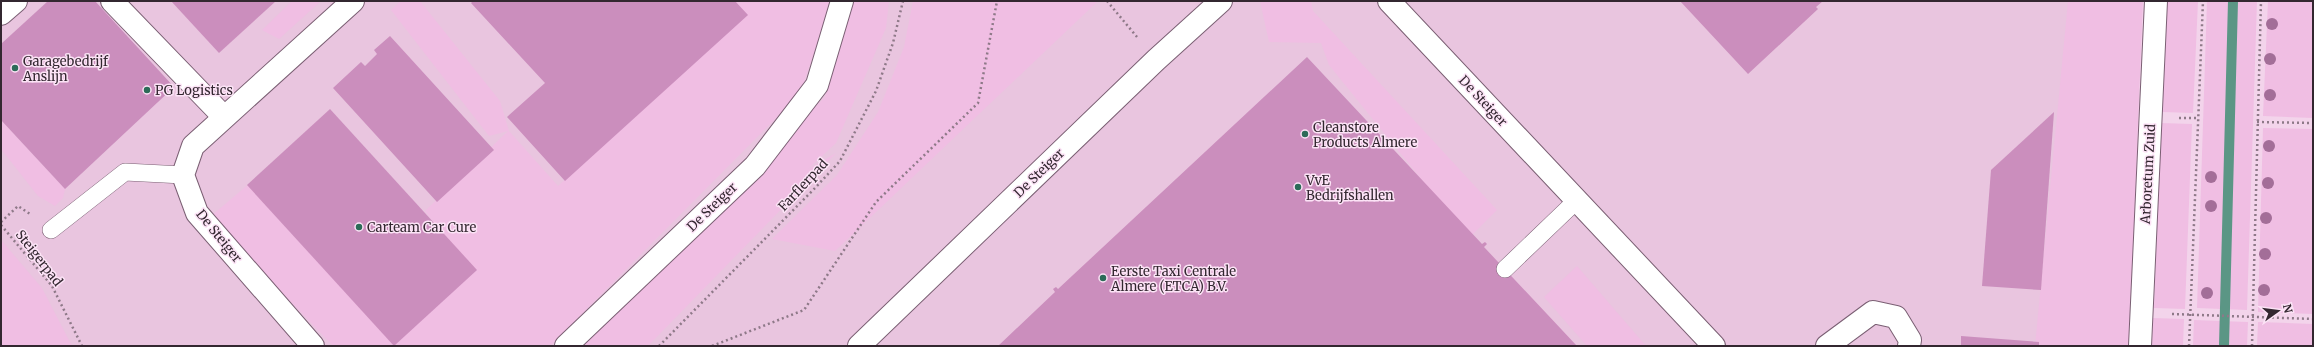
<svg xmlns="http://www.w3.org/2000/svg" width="2314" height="347" font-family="Merriweather,serif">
	<rect width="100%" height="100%" fill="#f3d4eb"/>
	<polygon fill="#e9c5df" points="1,1 2101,1 2073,346 1,346"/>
	<g fill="#f0bee3">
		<polygon points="292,1 321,1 279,39 262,30"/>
		<polygon points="401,1 420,1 500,101 509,131 558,186 682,73 735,1 829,1 821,32 803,85 786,108 550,346 333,346 210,217 250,183 390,337 467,268 425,211 508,131 489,136 391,10"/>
		<polygon points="852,1 889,1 886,28 836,143 808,169 836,153 648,346 582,346 825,97"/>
		<polygon points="913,1 1098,1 835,251 772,239 837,175 878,112 904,47"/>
		<polygon points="1260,1 1311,1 1313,11 1497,210 1469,238 1329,65 1321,43 1269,42"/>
		<polygon points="2068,1 2143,1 2129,346 2035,346"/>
		<polygon points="2167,1 2198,1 2193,113 2162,112"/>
		<polygon points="2207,1 2257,1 2247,310 2197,308"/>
		<polygon points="2268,1 2313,1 2313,118 2263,116"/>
		<polygon points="1,120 65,189 63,198 55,206 38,196 1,149"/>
		<polygon points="2161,123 2192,124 2185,309 2154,308"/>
		<polygon points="2263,128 2313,129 2313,314 2258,312"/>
		<polygon points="1,240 42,288 72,346 1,346"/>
		<polygon points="1577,266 1646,346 1587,346 1544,297"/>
		<polygon points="2153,318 2184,319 2183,346 2152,346"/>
		<polygon points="2194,320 2248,322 2247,346 2193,346"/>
		<polygon points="2258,322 2313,324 2313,346 2257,346"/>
	</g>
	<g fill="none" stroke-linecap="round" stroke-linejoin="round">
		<polyline stroke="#5b9685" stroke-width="10" points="2224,346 2233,1"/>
	</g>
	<g fill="#cb8ebd">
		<polygon points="48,1 95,1 174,87 65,189 1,120 1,44"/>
		<polygon points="171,1 276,1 219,53"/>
		<polygon points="473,1 735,1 748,15 565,181 507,117 545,83 471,3"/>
		<polygon points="1680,1 1823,1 1816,7 1818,9 1748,74"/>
		<polygon points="390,36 494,150 437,202 333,88 361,62 365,66 377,54 374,50"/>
		<polygon points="1307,57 1482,244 1485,242 1487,244 1484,247 1577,346 998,346 1055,292 1053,289 1056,287 1058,289"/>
		<polygon points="330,109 477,270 394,346 247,185"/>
		<polygon points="2054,112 2041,290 1982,286 1991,170"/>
		<polygon points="1961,336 2039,342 2039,346 1961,346"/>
	</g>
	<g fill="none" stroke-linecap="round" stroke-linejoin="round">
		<g stroke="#7a5f73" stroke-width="18">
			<g id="lane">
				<polyline points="51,230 125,172 183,175"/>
				<polyline points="1505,269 1577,200"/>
			</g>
		</g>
		<g stroke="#7a5f73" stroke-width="24">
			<g id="street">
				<polyline points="112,1 224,117"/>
				<polyline points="1389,1 1714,346"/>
				<polyline points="1,14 16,1"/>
				<polyline points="313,346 197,213 183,175 193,146 353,1"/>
				<polyline points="566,346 755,166 817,85 842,1"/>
				<polyline points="859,346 1156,60 1221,1"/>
				<polyline points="1827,346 1873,312 1896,317 1910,340 1909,346"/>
				<polyline points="2140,346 2156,1"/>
			</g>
		</g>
		<g stroke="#8e7988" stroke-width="2.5" stroke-dasharray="2 3" stroke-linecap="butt">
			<polyline points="1107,1 1137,37"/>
			<polyline points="2179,118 2198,118"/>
			<polyline points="2257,122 2313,123"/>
			<polyline points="1,222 18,206 30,214"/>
			<polyline points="1,225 52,286 82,346"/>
			<polyline points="2172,314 2313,319"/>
			<polyline points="659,346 816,187 840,161 876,91 893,43 903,1"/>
			<polyline points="712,346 804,310 876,202 978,103 997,1"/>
			<polyline points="2189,346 2203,1"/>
			<polyline points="2252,346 2261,1"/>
		</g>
		<use href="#lane" stroke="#fff" stroke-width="17"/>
		<use href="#street" stroke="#fff" stroke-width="22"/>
	</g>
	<g fill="#a36e98">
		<circle cx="2272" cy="24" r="6"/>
		<circle cx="2270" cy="59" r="6"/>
		<circle cx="2270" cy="95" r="6"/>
		<circle cx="2269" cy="146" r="6"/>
		<circle cx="2211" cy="177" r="6"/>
		<circle cx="2268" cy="183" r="6"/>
		<circle cx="2211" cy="206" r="6"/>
		<circle cx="2266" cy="218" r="6"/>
		<circle cx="2265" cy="254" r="6"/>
		<circle cx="2264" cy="290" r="6"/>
		<circle cx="2207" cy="293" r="6"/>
	</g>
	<g fill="#2c6b58" stroke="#fce3f6" stroke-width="1.5">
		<circle cx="15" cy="68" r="4"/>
		<circle cx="147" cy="90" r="4"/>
		<circle cx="1305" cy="134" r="4"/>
		<circle cx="1298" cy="187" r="4"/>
		<circle cx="359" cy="227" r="4"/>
		<circle cx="1103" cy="278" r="4"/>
	</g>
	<g text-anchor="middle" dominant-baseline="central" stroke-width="3" stroke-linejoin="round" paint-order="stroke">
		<g font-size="13" fill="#332730" stroke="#fce3f6" text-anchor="start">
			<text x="23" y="61">Garagebedrijf<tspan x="23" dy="15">Anslijn</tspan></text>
			<text x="155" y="90">PG Logistics</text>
			<text x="1313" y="127">Cleanstore<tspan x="1313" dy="15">Products Almere</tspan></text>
			<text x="1306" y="180">VvE<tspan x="1306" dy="15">Bedrijfshallen</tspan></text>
			<text x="367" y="227">Carteam Car Cure</text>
			<text x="1111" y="271">Eerste Taxi Centrale<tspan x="1111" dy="15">Almere (ETCA) B.V.</tspan></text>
		</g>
		<g font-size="13" fill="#332730" stroke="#fce3f6">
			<text transform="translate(1483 101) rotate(47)">De Steiger</text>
			<text transform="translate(1039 173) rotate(-44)">De Steiger</text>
			<text transform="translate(2148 174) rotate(-87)">Arboretum Zuid</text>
			<text transform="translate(803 185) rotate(-47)">Farflerpad</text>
			<text transform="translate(712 207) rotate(-44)">De Steiger</text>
			<text transform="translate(219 236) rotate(51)">De Steiger</text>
			<text transform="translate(39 258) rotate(52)">Steigerpad</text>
		</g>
	</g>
	<rect width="2314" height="347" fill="none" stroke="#332730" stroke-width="4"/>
	<g transform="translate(2278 311) rotate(76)" stroke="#fce3f6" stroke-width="3" paint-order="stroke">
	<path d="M0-3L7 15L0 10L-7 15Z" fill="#332730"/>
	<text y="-6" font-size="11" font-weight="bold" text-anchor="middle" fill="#332730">N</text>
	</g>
</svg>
